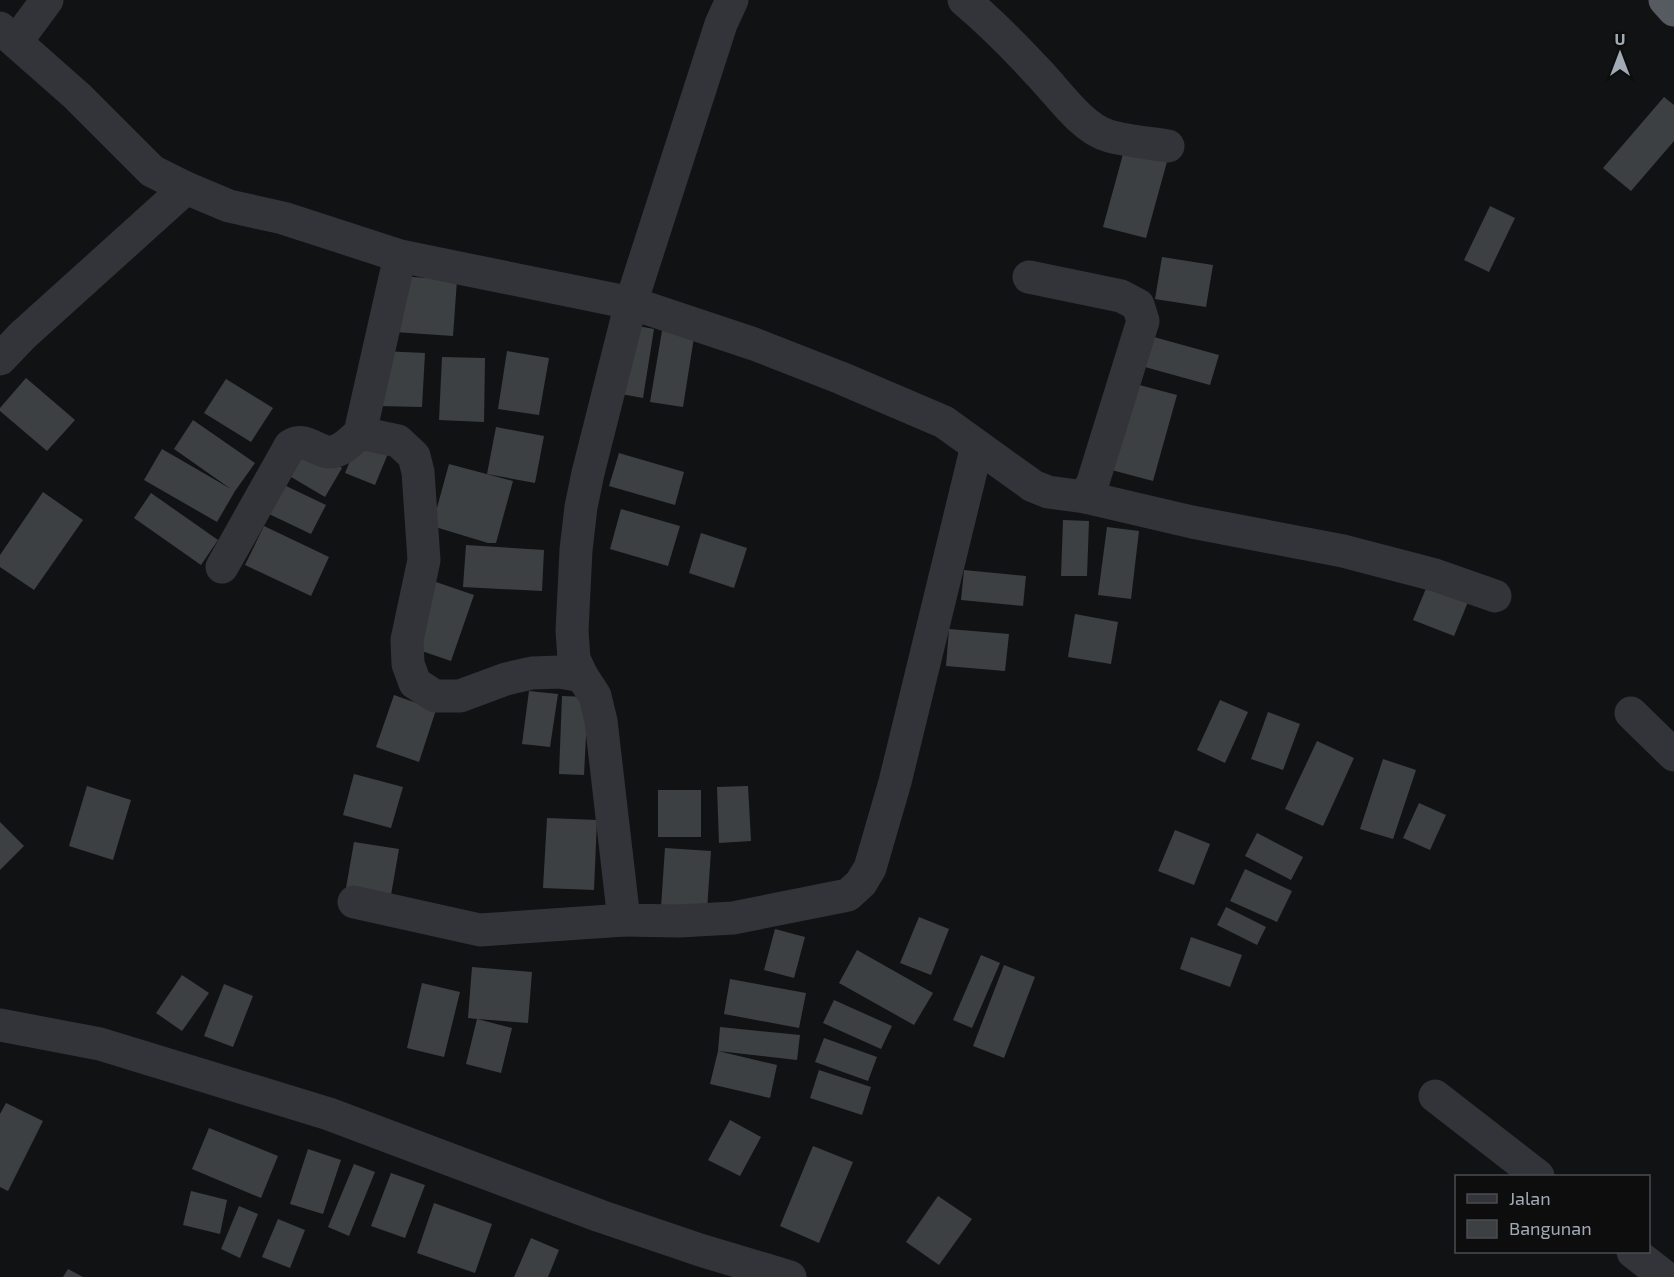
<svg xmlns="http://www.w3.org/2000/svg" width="1674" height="1277" font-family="'Exo 2',sans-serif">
	<rect width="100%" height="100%" fill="#111213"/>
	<g fill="#3d4043">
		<polygon points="1664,97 1674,105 1674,141 1631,191 1603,168"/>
		<polygon points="1125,147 1168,158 1146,238 1103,227"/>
		<polygon points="1490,206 1515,218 1489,272 1464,260"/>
		<polygon points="1162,257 1213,265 1206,307 1155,299"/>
		<polygon points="398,276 457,280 453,336 395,332"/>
		<polygon points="632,325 654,329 643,398 621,394"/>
		<polygon points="663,325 695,331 683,407 650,402"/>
		<polygon points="1143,334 1219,355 1210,385 1134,364"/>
		<polygon points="381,351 425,353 422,407 379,406"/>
		<polygon points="507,351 549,358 539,415 498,409"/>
		<polygon points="442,357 485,358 484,422 439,420"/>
		<polygon points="26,378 75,420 47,451 0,411 0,408"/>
		<polygon points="226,379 273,408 251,442 204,413"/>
		<polygon points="1128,382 1177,395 1153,481 1104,468"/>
		<polygon points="193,420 255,463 235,491 217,522 144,480 162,449 231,489 174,449"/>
		<polygon points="496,427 544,436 535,483 487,474"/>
		<polygon points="359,439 389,451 375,485 345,473"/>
		<polygon points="303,445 342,468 325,497 286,474"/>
		<polygon points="619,453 684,472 675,505 609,486"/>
		<polygon points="449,464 513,481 496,543 488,543 432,526"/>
		<polygon points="284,485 326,505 311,534 269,514"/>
		<polygon points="43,492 83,520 34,590 0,567 0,555"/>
		<polygon points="151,493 218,540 201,565 134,518"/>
		<polygon points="621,509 680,526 668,566 610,549"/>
		<polygon points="1063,520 1089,521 1087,576 1061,576"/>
		<polygon points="264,526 329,557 311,596 245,565"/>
		<polygon points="1107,527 1139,531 1131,599 1098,595"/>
		<polygon points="701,533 747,548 734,588 689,573"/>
		<polygon points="466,545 544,550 542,591 463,587"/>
		<polygon points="964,570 1026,576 1023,606 961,600"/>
		<polygon points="436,582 474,595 451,661 413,648"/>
		<polygon points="1427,586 1468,602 1454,636 1413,620"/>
		<polygon points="1075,614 1118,622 1111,664 1068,657"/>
		<polygon points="949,629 1009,634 1005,671 946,666"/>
		<polygon points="529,691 558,694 550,747 522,744"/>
		<polygon points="394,695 436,710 419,762 376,747"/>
		<polygon points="562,696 588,697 584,775 559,774"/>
		<polygon points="1220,700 1248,712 1225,763 1197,750"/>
		<polygon points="1268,712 1300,724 1283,770 1251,759"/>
		<polygon points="1317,741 1354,758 1323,826 1285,809"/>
		<polygon points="1383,759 1416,770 1393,839 1360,829"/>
		<polygon points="354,774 403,787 391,828 343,815"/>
		<polygon points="87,786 131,800 113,860 69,846"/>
		<polygon points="748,786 751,841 719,843 717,787"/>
		<rect x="658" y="790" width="43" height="47"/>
		<polygon points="1419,803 1446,815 1430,850 1403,838"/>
		<polygon points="547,818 597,820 594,890 543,888"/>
		<polygon points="0,822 24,846 0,870"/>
		<polygon points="1175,830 1210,844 1194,885 1158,871"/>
		<polygon points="1257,833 1303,857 1291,880 1245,856"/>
		<polygon points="354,842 399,849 391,895 346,888"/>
		<polygon points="665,848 711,851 707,910 661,907"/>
		<polygon points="1245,869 1292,891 1277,922 1230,901"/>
		<polygon points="1226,907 1266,927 1257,945 1217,925"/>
		<polygon points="919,917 949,929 931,975 900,963"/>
		<polygon points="775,929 805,937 794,978 764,970"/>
		<polygon points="1191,937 1242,955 1230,987 1180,969"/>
		<polygon points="857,950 933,993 914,1025 839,983"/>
		<polygon points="981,955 1000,963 972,1028 953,1020"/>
		<polygon points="1004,965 1035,977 1004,1058 973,1046"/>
		<polygon points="472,967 532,972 528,1023 477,1019 512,1028 501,1073 466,1064 477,1019 468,1018"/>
		<polygon points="182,975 209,993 182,1031 156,1013"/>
		<polygon points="730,979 806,993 799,1028 724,1014"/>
		<polygon points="422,983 460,992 444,1057 407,1048"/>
		<polygon points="224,984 253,996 233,1047 204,1036"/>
		<polygon points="834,1000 892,1026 881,1049 823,1023"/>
		<polygon points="720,1027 800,1035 797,1060 718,1051 777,1065 770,1098 710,1084 718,1051"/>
		<polygon points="824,1038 877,1057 868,1081 815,1062"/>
		<polygon points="819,1070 871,1087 862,1115 810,1098"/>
		<polygon points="6,1103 43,1121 8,1191 0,1187 0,1114"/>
		<polygon points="730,1120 761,1137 740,1176 708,1160"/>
		<polygon points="209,1128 278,1156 261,1198 192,1169"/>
		<polygon points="813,1146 853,1162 819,1243 780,1226"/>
		<polygon points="308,1149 341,1160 323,1214 290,1204"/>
		<polygon points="354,1164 375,1172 349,1236 328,1227"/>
		<polygon points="391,1173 425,1185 405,1238 371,1226"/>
		<polygon points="191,1191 227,1200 220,1234 183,1225"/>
		<polygon points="938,1196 972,1219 939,1265 906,1242"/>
		<polygon points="434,1203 492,1224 475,1273 417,1253"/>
		<polygon points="239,1206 258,1214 240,1258 221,1249"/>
		<polygon points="278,1219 305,1230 290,1268 262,1257"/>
		<polygon points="531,1238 559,1250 548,1277 514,1277"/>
		<polygon points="68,1269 83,1277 63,1277"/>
	</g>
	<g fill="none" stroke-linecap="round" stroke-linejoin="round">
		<g stroke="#323439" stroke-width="33">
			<polyline points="732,0 721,24 631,303 588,473 581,507 576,550 572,631 574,659 582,676 595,696 601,721 624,920 679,921 733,918 848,895 861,883 870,868 895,782 977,446"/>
			<path d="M964,0c26,22 50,46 73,71 20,20 44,57 72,65 17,5 41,7 59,10"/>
			<polyline points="0,28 77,96 152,171 186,188 229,206 283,218 400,256 631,303 754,344 841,378 944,422 1033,486 1048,492 1085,497 1192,522 1343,551 1435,575 1495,596"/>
			<polyline points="16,42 47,0"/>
			<polyline points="1029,277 1121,296 1138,305 1143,321 1093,482 1085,497"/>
			<polyline points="0,359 22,336 186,188"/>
			<polyline points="360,433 398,441 414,456 418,472 424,560 407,640 408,664 415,683 435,696 460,696 506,679 532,673 560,672 582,676"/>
			<path d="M222,567l68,-121c15,-12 30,11 46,5 9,-3 17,-12 24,-18l40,-177"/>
			<polyline points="1631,713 1674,755"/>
			<polyline points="354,902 480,930 624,920"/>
			<polyline points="0,1025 100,1044 329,1114 600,1216 700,1250 790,1277"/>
			<polyline points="1435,1096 1538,1176"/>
			<polyline points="1633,1252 1665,1277"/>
		</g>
		<polyline stroke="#565a61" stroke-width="33" points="1665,0 1674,10"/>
	</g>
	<rect x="1455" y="1175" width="195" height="78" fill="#0d0d0e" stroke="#494c51" stroke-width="1.5"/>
	<rect x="1467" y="1194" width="30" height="9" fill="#323439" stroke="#494c51" stroke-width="1.5"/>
	<text x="1509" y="1205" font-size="18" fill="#a2abb5">Jalan</text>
	<rect x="1467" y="1220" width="30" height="18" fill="#3d4043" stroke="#494c51" stroke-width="1.5"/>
	<text x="1509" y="1235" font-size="18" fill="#a2abb5">Bangunan</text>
	<g transform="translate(1620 54)" stroke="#0d0d0e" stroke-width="4.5" paint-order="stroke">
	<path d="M0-4.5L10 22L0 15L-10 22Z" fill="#a2abb5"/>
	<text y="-9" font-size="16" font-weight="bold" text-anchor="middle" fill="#a2abb5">U</text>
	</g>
</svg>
